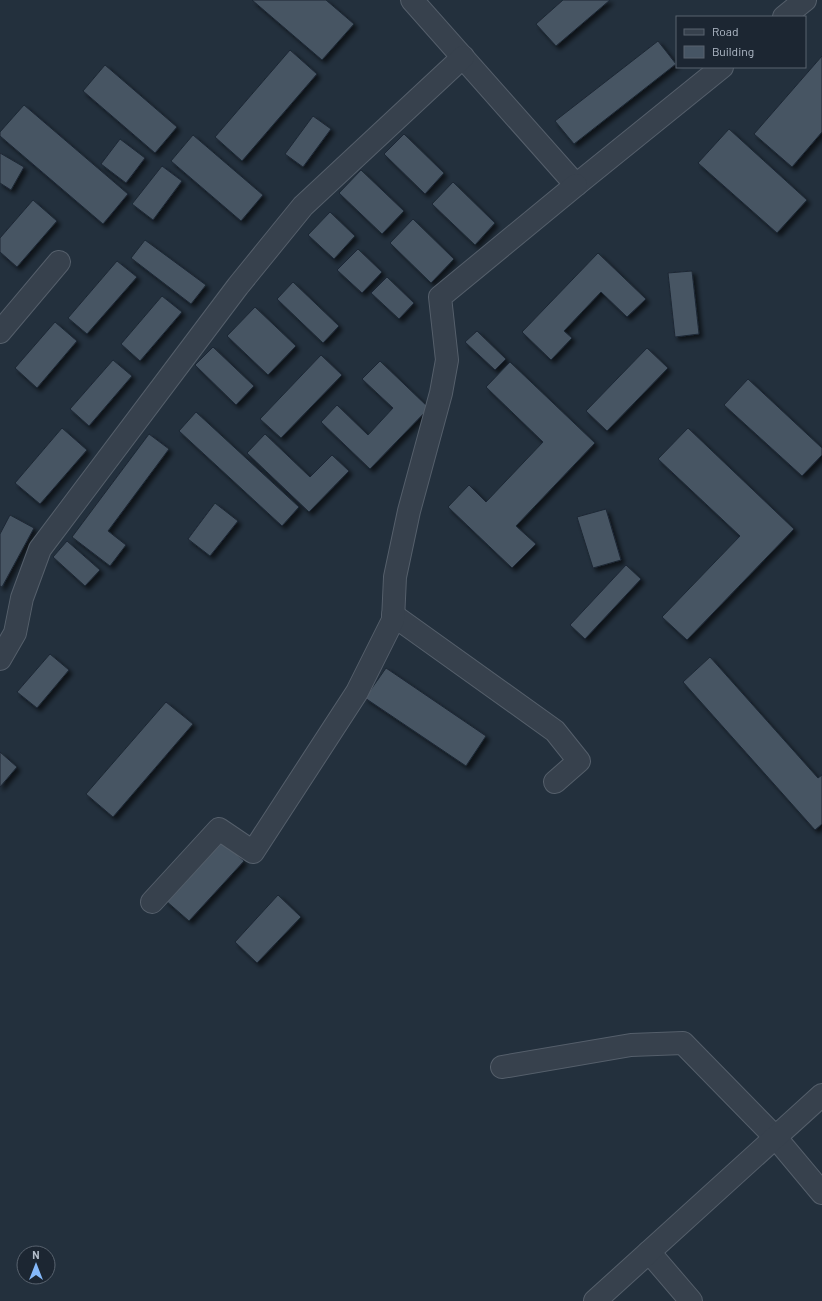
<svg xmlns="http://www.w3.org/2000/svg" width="822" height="1301" font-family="Barlow,sans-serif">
	<defs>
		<filter id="shadow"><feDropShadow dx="3.5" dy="3.5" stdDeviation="2" flood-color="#0009"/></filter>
	</defs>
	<rect width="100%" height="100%" fill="#23303d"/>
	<g fill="#465564" stroke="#1e2834" filter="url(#shadow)">
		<polygon points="252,0 326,0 354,24 322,60"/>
		<polygon points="563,0 610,0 556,46 536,24"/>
		<polygon points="658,41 676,64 574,144 555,121"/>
		<polygon points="290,50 317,74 242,161 215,137"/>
		<polygon points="822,56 822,132 792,167 754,134"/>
		<polygon points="105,65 177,127 155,153 83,91"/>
		<polygon points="24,105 128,194 103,224 0,136 0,132"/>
		<polygon points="313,116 331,129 303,167 285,154"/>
		<polygon points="729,129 807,200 777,233 698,163"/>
		<polygon points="404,134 444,173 425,194 384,154"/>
		<polygon points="193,135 263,195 241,221 171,161"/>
		<polygon points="120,139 145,158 126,183 101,164"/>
		<polygon points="0,153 24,167 11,190 0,183"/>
		<polygon points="162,166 182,181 153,220 132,204"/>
		<polygon points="361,170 404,211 382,234 339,193"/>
		<polygon points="453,182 495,223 475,245 432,204"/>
		<polygon points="33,200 57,221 17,267 0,252 0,238"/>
		<polygon points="330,212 355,236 334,259 308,235"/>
		<polygon points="413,219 454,259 431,283 390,243"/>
		<polygon points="145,240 206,285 191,304 131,258"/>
		<polygon points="358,249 382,272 362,293 337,270"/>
		<polygon points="598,253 646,299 627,317 601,292 564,331 572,338 551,360 522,332"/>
		<polygon points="117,261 137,277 87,334 68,318"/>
		<polygon points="692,271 699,334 675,337 668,273"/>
		<polygon points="387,277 414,303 399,319 371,293"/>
		<polygon points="293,282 339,326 323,343 277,299"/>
		<polygon points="162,296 182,312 140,361 121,344"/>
		<polygon points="255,307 296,346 268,375 227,336"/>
		<polygon points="55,322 77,341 37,388 15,368"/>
		<polygon points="477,331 506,359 495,370 465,342"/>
		<polygon points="213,347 254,386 236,405 195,365"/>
		<polygon points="647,348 668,368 607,431 586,411"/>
		<polygon points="321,355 342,375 281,438 260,419"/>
		<polygon points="113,360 132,376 89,426 70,409"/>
		<polygon points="380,361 429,408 370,469 321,422 337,405 368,435 393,408 362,379"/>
		<polygon points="510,362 595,443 516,526 536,544 512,568 448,507 469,485 486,502 543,442 486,387"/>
		<polygon points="748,379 822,448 822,455 802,476 724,405"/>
		<polygon points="196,412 299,507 282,526 179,431"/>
		<polygon points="62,428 87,450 40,504 15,483"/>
		<polygon points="688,428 794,529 687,640 662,617 740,536 658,459"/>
		<polygon points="149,434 169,449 108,531 126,545 110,566 72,537"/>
		<polygon points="265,434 310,477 332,455 349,471 309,512 247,453"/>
		<polygon points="215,503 238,521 210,556 188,539"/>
		<polygon points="606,509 621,560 593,568 577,517"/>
		<polygon points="10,515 34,528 2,587 0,586 0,534"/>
		<polygon points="67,541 100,570 85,586 53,557"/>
		<polygon points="626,565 641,579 585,639 570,625"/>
		<polygon points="50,654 69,670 37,708 17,692"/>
		<polygon points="710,657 818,778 822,775 822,824 815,830 683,682"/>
		<polygon points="386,668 486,736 466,766 365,698"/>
		<polygon points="166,702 193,724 113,817 86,794"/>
		<polygon points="0,752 17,767 0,787"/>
		<polygon points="220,839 244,861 189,921 165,900"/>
		<polygon points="278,895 301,917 257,963 235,942"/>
	</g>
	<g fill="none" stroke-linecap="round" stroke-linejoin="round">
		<g stroke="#555f6b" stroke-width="24">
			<g id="minor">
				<polyline points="412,0 576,185 722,67"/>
				<polyline points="784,17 805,0"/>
				<polyline points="0,332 59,262"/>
				<polyline points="393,615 555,731 579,761 555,782"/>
				<polyline points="0,659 15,633 22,598 40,549 238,286 303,206 463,57"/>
				<polyline points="152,902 219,829 253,852 357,692 393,620 395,577 409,511 441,393 447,360 440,297 576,185"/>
				<polyline points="502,1067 631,1045 683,1043 776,1138 822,1193"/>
				<polyline points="649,1252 691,1301"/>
				<polyline points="595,1301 822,1095"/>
			</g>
		</g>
		<use href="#minor" stroke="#37414d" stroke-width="22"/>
	</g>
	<rect x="676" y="16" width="130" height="52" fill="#1c2632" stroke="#58626e"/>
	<rect x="684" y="29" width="20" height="6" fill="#37414d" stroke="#58626e"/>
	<text x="712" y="36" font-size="12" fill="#b2bcc9">Road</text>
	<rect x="684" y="46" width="20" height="12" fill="#465564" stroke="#58626e"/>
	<text x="712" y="56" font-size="12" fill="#b2bcc9">Building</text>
	<g transform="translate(36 1265)"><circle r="19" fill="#1c2632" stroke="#58626e"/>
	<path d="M0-3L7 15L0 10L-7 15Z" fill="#85b9fa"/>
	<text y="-6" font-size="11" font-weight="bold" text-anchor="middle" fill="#b2bcc9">N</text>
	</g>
</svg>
